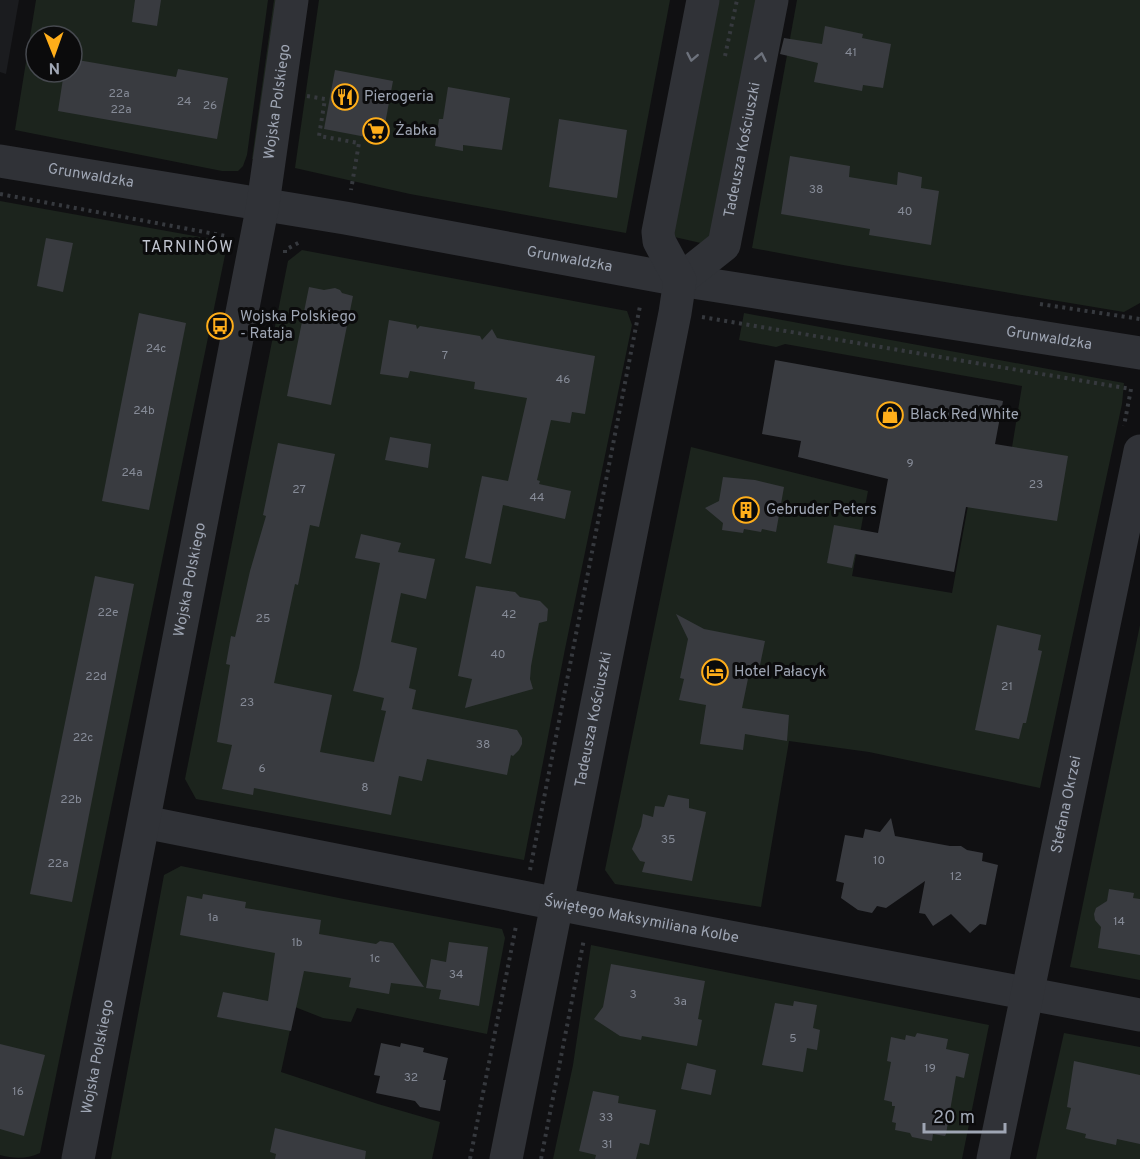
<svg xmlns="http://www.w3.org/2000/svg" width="1140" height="1159" font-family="Overpass,sans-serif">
	<rect width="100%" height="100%" fill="#101012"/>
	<polygon fill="#1b1c1f" points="0,0 19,0 6,74 0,72"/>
	<g fill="#1c241d" fill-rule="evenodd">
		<path d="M36,0h232l-21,155 -4,11 -5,5h-16l-207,-41zM36,36h36v36h-36z"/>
		<polygon points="274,0 280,0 256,159 252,159"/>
		<polygon points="319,0 670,0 626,233 410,194 295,168"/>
		<polygon points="718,0 762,0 714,246 670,236"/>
		<polygon points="797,0 1140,0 1140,303 1124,312 843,265 752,248"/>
		<path d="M0,201l217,39 8,15 -185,898c-14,6 -25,6 -40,2z"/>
		<polygon points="302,250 627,311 632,325 565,649 524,860 196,799 185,779 288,261"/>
		<polygon points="744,313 1124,383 1122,404 1040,788 869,752 789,741 761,907 615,884 605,870 691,447 868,491 852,576 952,593 974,473 1007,478 1022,386 785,344 776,347 739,340"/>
		<polygon points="1140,625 1140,980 1070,967"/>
		<polygon points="181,866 344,899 502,929 505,938 487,1034 357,1008 351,1022 323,1018 295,1007 281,1072 378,1104 440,1122 432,1159 111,1159 164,875"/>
		<polygon points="591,945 989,1025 962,1159 553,1159 573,1065"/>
		<polygon points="1064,1033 1140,1047 1140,1159 1036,1159"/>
	</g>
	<g fill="#393b40">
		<polygon points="135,0 161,0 157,26 132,22"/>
		<polygon points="825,26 863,34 862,38 891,44 883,88 863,85 862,91 814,82 818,63 780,54 784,38 822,44"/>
		<polygon points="72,59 176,77 178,69 228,78 217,139 58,111 64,72 72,72"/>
		<polygon points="335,70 393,81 382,140 324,129"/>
		<polygon points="448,87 510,98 502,150 463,145 463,151 435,146 439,119 443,119"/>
		<polygon points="559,119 627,130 617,198 549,187"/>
		<polygon points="790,156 850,166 849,177 897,185 898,172 922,177 921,188 939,191 931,245 869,235 870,229 781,214"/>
		<polygon points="46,238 73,243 63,292 37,286"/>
		<polygon points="309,287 324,290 335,288 340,290 342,293 353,296 331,405 287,396"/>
		<polygon points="139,313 186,323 149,510 102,501"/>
		<polygon points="389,320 416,325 417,329 420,326 480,336 482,340 492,329 497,338 595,356 585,414 572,412 570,423 551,420 537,480 540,481 539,484 571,491 565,519 503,505 491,564 465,558 482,476 508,481 527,398 474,389 475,382 410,371 408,378 380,374"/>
		<polygon points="775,360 1003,401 995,444 1068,456 1057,521 966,507 954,572 855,554 852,568 827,563 834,525 878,533 888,479 798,457 801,441 762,434"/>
		<polygon points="390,437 431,444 428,468 385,460"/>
		<polygon points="278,443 335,454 319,527 310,525 298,585 295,584 274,683 332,695 320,752 374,762 386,711 381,710 384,698 353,691 359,668 380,563 355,558 361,534 401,543 398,552 435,559 426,599 401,593 391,642 417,648 409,688 416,690 412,709 517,730 522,738 522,744 519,750 513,756 511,755 507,775 427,759 422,781 399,776 391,815 254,788 253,795 222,789 232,745 217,742 230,665 226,664 231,636 235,637 250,571 266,516 263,515"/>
		<polygon points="723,477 755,480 784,487 776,532 762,529 761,532 744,529 743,533 722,530 723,523 705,508 719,501"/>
		<polygon points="95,576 134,584 72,902 30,894"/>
		<polygon points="476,586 515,592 520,597 540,601 548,609 547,621 539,623 531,666 530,679 533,689 465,708 472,679 458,676"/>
		<polygon points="676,614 704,629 765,641 760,665 751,664 742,708 789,715 787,741 745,734 743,750 700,744 706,705 679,700 684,679 680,678 688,639"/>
		<polygon points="997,625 1041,635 1038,650 1042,651 1026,723 1023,723 1019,739 975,730"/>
		<polygon points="668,795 689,799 689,808 706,812 692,881 642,872 645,862 640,861 632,849 641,826 643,814 653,817 655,806 664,807"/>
		<polygon points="891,818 895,836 950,846 961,846 967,850 983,853 982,861 998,865 986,925 980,924 970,933 951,914 933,926 925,914 919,913 925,881 886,908 877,906 872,913 858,910 841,898 844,883 836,881 845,835 863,838 865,829 880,832"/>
		<polygon points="1109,889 1134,893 1133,898 1140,899 1140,955 1098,948 1101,927 1095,920 1094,914 1096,908 1107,901"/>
		<polygon points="203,894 246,902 245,908 321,920 319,934 376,944 380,941 393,943 424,987 391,983 389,994 349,987 351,978 304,971 291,1031 217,1017 223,992 268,1001 275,953 180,935 187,896 202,899"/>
		<polygon points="449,942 488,947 479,1006 439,999 441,990 426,988 431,959 446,962"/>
		<polygon points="611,964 705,981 698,1019 702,1020 697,1046 642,1036 641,1040 620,1036 594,1019 603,1007"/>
		<polygon points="794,1001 817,1005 813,1028 820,1030 817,1050 807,1048 803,1072 762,1065 775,1003 793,1006"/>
		<polygon points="917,1033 948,1039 946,1049 969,1054 964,1078 956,1076 946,1134 945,1136 933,1134 932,1141 912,1137 910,1133 895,1130 896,1123 892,1122 895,1106 892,1106 892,1102 884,1100 891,1062 887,1061 891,1037 905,1040 906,1035 915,1037"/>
		<polygon points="381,1043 400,1047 401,1043 424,1048 423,1052 448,1058 443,1080 446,1080 440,1111 420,1107 415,1101 376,1093 380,1076 374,1075"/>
		<polygon points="0,1044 45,1055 24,1136 0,1129"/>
		<polygon points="1074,1061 1140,1075 1140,1144 1117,1139 1116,1145 1085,1138 1086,1134 1066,1129 1071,1108 1067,1107"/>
		<polygon points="687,1063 716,1070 711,1095 681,1089"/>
		<polygon points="593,1091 619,1096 618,1103 656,1110 649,1145 640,1143 636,1159 595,1159 596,1155 579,1151"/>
		<polygon points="275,1128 366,1151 365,1159 275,1159 276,1154 270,1152"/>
	</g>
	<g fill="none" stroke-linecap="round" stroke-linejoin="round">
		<g stroke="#36393e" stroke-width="4" stroke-dasharray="3 4.5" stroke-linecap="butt">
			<polyline points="725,56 737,0"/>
			<polyline points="307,96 325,99 319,136 359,143 351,190"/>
			<polyline points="0,194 226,236"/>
			<polyline points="285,253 285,250 300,242"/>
			<polyline points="1040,304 1140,319"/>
			<polyline points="702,317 1131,389 1124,426"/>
			<polyline points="530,870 640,306"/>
			<polyline points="470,1159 516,926"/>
			<polyline points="541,1159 584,939"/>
		</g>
		<g stroke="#303237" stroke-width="33">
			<path id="s1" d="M0,161l345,57 335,62 460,73"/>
			<path id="s2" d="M680,280l44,-35 48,-245"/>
			<path id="s3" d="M144,822l444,88 552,105"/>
			<path id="s4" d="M78,1159l185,-955 29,-204"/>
			<path id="s5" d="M506,1159l169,-846 5,-33 -21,-39 -1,-9 45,-232"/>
			<path id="s6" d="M993,1159l147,-708"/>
		</g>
	</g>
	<defs><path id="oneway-chevron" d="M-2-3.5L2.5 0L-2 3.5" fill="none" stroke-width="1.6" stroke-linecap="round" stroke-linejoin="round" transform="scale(1.5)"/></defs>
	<g stroke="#6d727c">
		<use href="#oneway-chevron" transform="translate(692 57) rotate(101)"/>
		<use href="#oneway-chevron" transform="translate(761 57) rotate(-79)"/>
	</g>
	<defs>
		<g id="restaurant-ring" transform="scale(1.35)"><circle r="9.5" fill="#0b0b0c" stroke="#ffae1a" stroke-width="1.5"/><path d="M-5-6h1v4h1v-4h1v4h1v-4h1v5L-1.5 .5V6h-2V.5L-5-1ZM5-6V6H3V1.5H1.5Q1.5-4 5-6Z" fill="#ffae1a"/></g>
		<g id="supermarket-ring" transform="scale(1.35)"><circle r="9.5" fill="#0b0b0c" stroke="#ffae1a" stroke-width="1.5"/><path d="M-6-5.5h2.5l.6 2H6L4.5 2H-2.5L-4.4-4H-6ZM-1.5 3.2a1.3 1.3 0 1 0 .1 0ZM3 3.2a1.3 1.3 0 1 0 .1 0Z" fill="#ffae1a"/></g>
		<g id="bus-ring" transform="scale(1.35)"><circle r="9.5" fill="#0b0b0c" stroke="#ffae1a" stroke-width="1.5"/><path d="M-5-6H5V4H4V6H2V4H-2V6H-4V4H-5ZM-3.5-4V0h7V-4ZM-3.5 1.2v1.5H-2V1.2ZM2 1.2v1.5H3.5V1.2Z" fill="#ffae1a"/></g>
		<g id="shop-ring" transform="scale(1.35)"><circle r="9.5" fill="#0b0b0c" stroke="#ffae1a" stroke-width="1.5"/><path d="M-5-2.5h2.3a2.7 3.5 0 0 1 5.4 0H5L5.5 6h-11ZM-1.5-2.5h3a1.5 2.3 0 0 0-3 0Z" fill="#ffae1a"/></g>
		<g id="building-ring" transform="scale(1.35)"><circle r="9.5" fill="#0b0b0c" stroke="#ffae1a" stroke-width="1.5"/><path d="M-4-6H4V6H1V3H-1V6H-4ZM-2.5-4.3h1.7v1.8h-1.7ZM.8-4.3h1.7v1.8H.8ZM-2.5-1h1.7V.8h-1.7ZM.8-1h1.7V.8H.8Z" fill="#ffae1a"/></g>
		<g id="hotel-ring" transform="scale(1.35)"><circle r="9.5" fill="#0b0b0c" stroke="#ffae1a" stroke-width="1.5"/><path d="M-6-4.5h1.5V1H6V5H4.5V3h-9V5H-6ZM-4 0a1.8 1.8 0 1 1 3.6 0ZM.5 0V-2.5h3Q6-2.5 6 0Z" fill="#ffae1a"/></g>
	</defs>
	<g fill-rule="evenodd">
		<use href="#restaurant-ring" x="345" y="97"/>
		<use href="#supermarket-ring" x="376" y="131"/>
		<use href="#bus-ring" x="220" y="326"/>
		<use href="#shop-ring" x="890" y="415"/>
		<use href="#building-ring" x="746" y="510"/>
		<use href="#hotel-ring" x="715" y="672"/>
	</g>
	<g text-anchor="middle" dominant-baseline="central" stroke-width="6" stroke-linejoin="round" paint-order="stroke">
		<g font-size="12" fill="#868b97">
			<text x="851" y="53">41</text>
			<text x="119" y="94">22a</text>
			<text x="184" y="102">24</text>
			<text x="210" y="106">26</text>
			<text x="121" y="110">22a</text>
			<text x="816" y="190">38</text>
			<text x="905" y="212">40</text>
			<text x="156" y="349">24c</text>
			<text x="445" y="356">7</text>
			<text x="563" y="380">46</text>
			<text x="144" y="411">24b</text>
			<text x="910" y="464">9</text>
			<text x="132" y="473">24a</text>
			<text x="1036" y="485">23</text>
			<text x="299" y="490">27</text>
			<text x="537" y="498">44</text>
			<text x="108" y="613">22e</text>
			<text x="509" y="615">42</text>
			<text x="263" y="619">25</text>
			<text x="498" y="655">40</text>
			<text x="96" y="677">22d</text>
			<text x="1007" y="687">21</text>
			<text x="247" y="703">23</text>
			<text x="83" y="738">22c</text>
			<text x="483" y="745">38</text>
			<text x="262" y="769">6</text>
			<text x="365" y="788">8</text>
			<text x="71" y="800">22b</text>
			<text x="668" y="840">35</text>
			<text x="879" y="861">10</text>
			<text x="58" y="864">22a</text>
			<text x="956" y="877">12</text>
			<text x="213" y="918">1a</text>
			<text x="1119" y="922">14</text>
			<text x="297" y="943">1b</text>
			<text x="375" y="959">1c</text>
			<text x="456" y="975">34</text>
			<text x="633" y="995">3</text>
			<text x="680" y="1002">3a</text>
			<text x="793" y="1039">5</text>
			<text x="930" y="1069">19</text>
			<text x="411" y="1078">32</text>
			<text x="18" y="1092">16</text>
			<text x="606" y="1118">33</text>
			<text x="607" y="1145">31</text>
		</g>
		<g font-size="15" fill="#9fa6b4" stroke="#0b0b0c" text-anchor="start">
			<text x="364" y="97">Pierogeria</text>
			<text x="395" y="131">Żabka</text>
			<text x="240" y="317">Wojska Polskiego<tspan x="240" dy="17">- Rataja</tspan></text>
			<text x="910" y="415">Black Red White</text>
			<text x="766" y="510">Gebruder Peters</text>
			<text x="734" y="672">Hotel Pałacyk</text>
		</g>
		<g font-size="15" fill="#9fa6b4" stroke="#0b0b0c">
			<text stroke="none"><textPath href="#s4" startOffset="1076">Wojska Polskiego</textPath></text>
			<text stroke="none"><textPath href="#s2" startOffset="153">Tadeusza Kościuszki</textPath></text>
			<text stroke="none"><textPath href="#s1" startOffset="92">Grunwaldzka</textPath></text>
			<text stroke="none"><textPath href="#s1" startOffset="578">Grunwaldzka</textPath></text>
			<text stroke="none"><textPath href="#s1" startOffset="1064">Grunwaldzka</textPath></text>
			<text stroke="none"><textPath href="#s4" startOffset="590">Wojska Polskiego</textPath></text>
			<text stroke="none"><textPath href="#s5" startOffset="448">Tadeusza Kościuszki</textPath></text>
			<text stroke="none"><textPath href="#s6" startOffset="362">Stefana Okrzei</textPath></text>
			<text stroke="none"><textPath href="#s3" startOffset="507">Świętego Maksymiliana Kolbe</textPath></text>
			<text stroke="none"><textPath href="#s4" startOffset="104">Wojska Polskiego</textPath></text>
		</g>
		<g font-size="16" letter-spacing="1.5" fill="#c1c5d0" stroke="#0b0b0c">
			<text x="188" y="248">TARNINÓW</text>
		</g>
	</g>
	<g transform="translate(54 54) rotate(179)"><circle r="28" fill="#0b0b0c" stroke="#46494f" stroke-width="1.5"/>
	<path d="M0-4.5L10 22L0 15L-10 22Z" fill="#ffae1a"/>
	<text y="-9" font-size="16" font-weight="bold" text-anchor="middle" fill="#9fa6b4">N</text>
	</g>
	<path d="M924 1123v9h81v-9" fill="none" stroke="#9fa6b4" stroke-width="3"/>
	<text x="933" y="1123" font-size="18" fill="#9fa6b4" stroke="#0b0b0c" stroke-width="4.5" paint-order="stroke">20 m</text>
</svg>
